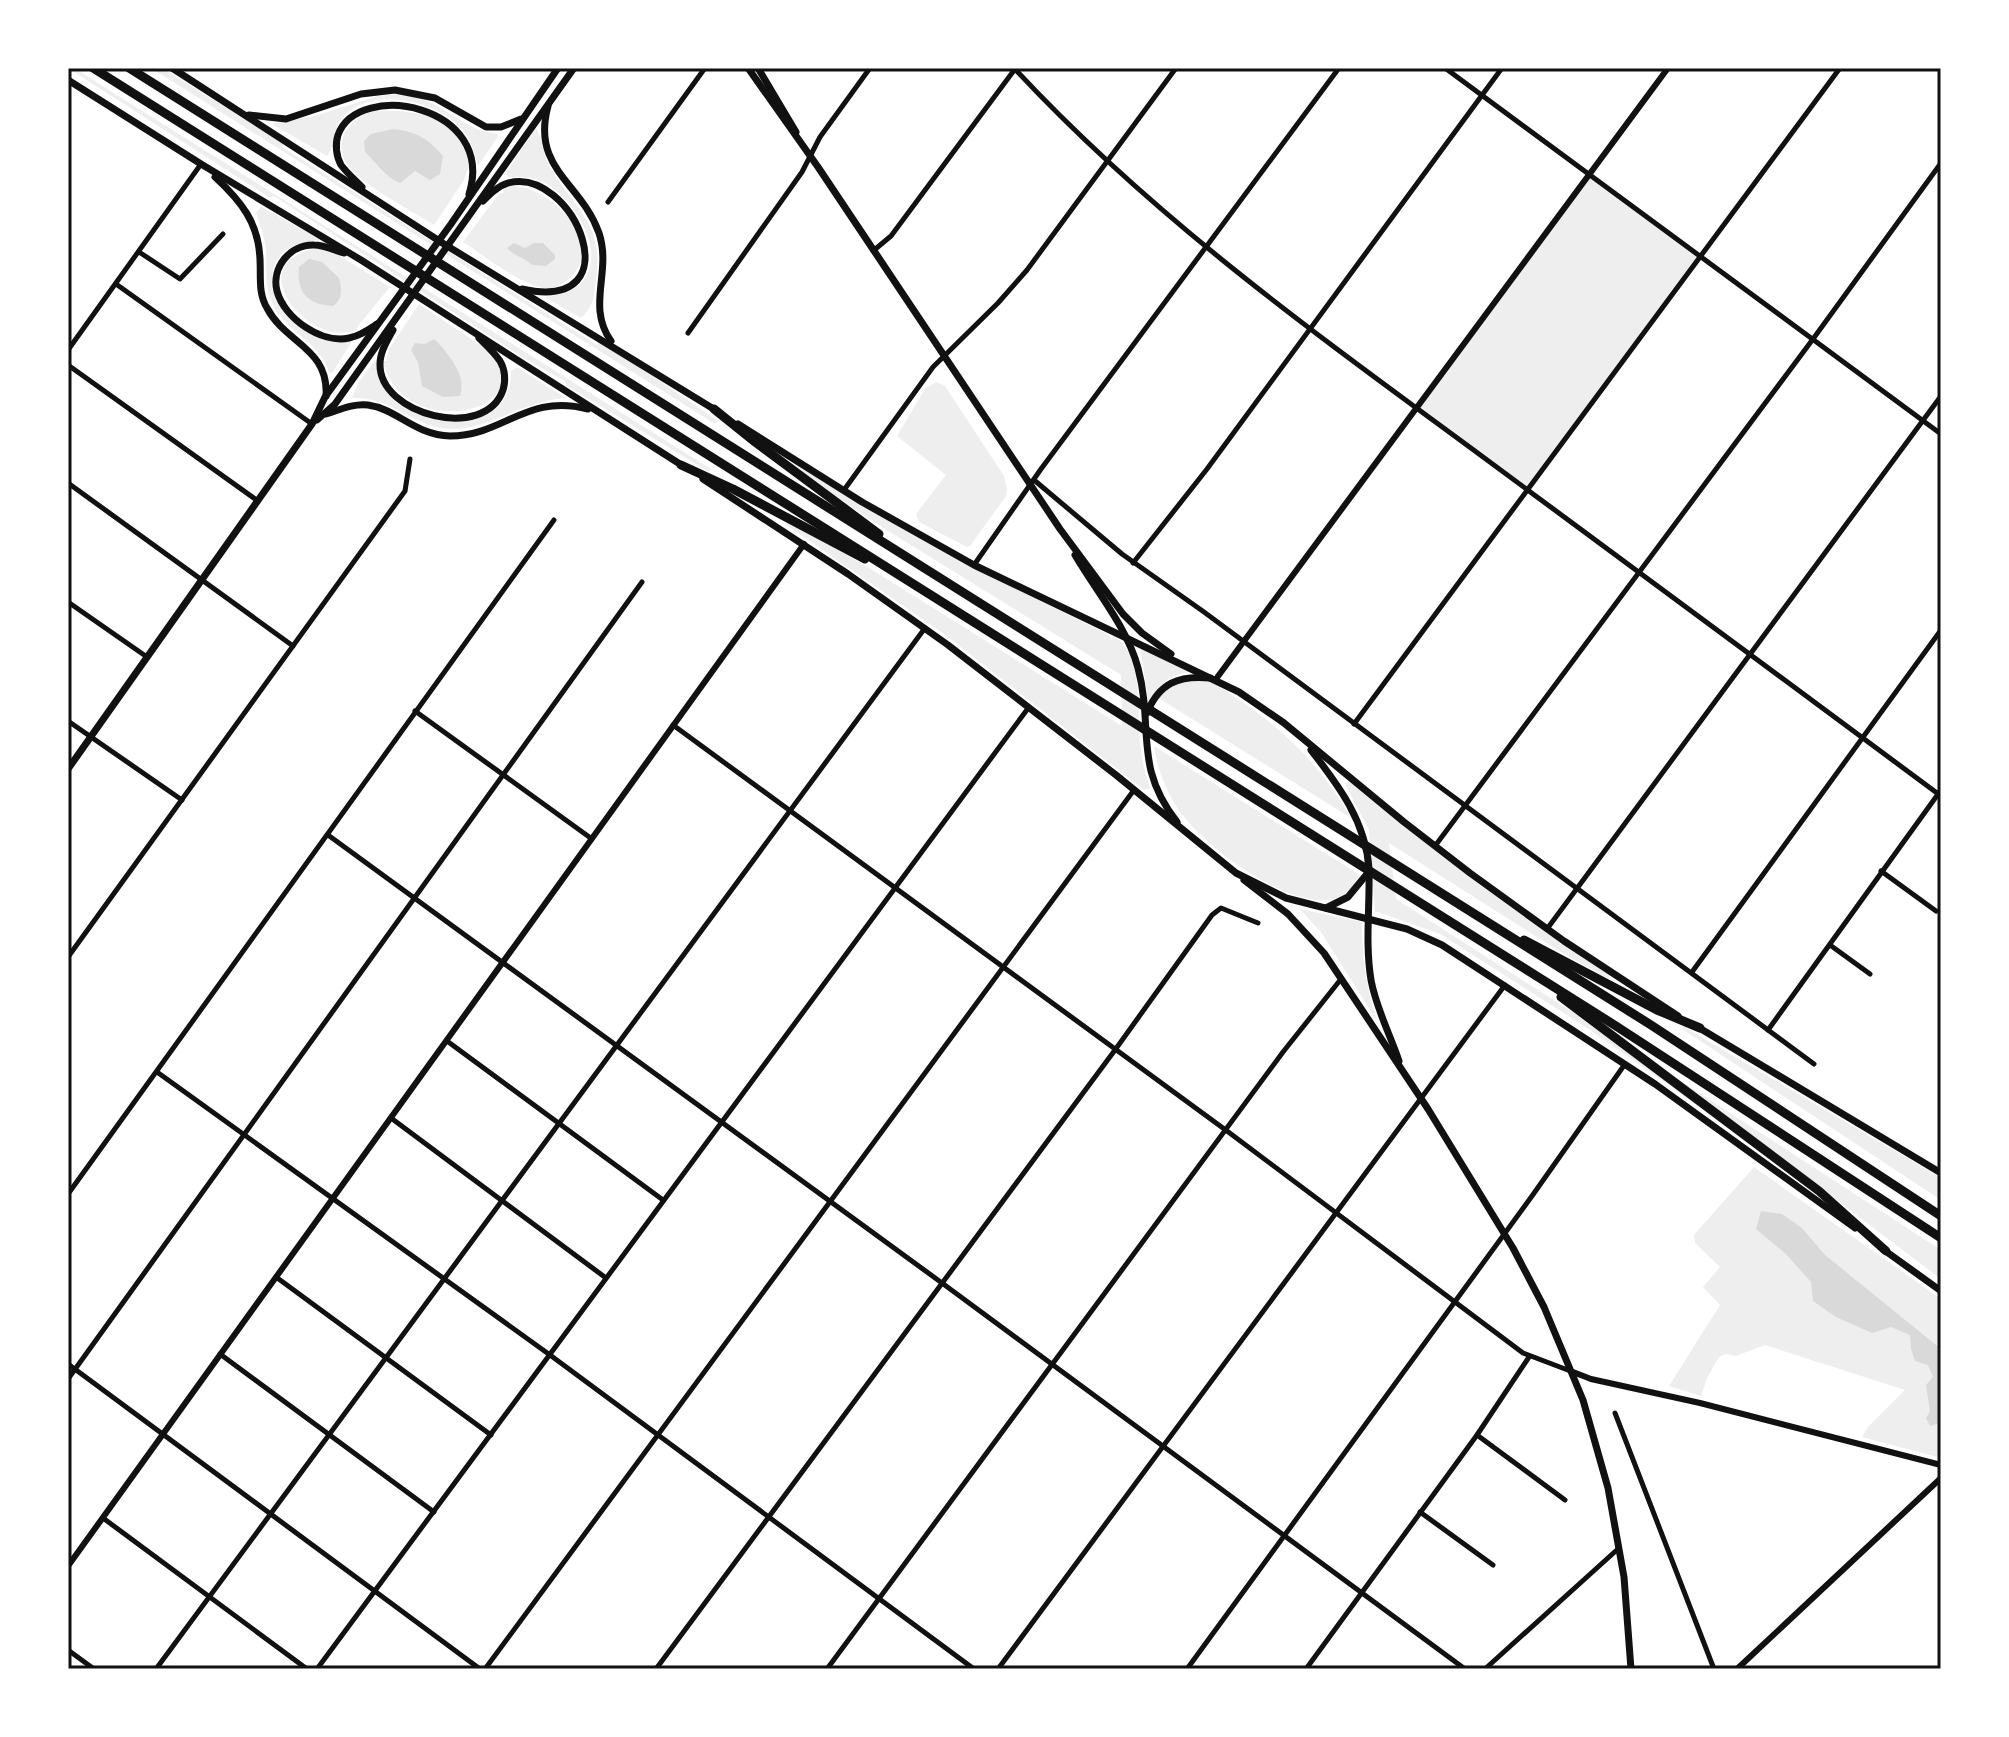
<svg xmlns="http://www.w3.org/2000/svg" width="2009" height="1737" font-family="Ubuntu,sans-serif">
	<rect width="100%" height="100%" fill="#fff"/>
	<g fill="#eee">
		<polygon points="68,68 74,68 711,469 709,472 566,385 565,381 527,360 274,196 270,198"/>
		<polygon points="151,68 162,68 284,144 282,147 597,345 600,340 718,421 715,424"/>
		<path d="M399,94c36,5 46,19 76,34 7,4 17,4 24,7l-21,31c-4,-15 -7,-28 -18,-39 -26,-27 -87,-41 -116,-11 -12,12 -8,28 -17,40l-55,-32 43,-8 63,-20z"/>
		<path d="M372,111c45,-2 89,4 100,55h-3l-5,14 -30,45c-22,-14 -62,-35 -79,-52 -26,-25 -12,-50 17,-62z"/>
		<path d="M536,128c7,10 6,24 12,35 23,44 57,58 48,117 -2,16 -2,27 -15,38l-36,-21c12,-2 26,-4 35,-13 30,-30 -6,-85 -35,-101 -12,-6 -23,-6 -37,-6l-2,-4z"/>
		<polygon points="1589,174 1700,257 1528,490 1417,408"/>
		<path d="M510,186c41,-1 96,56 61,91 -8,7 -17,13 -28,11 -25,-5 -58,-32 -80,-46l34,-46 7,-4 -1,-4z"/>
		<path d="M262,207l59,33c-89,4 -42,107 31,101l-19,31 -4,1c-7,-30 -43,-41 -56,-68 -9,-19 -6,-36 -7,-56 -2,-13 -6,-24 -10,-37z"/>
		<path d="M318,248l14,3 58,36 -32,39v3c-47,23 -122,-67 -40,-81z"/>
		<path d="M419,304l69,46c60,64 -88,93 -105,11h3l3,-12z"/>
		<path d="M376,359c9,70 136,90 135,12l6,-4 49,31c-42,2 -74,31 -114,31 -40,-1 -57,-32 -100,-31l6,-15z"/>
		<polygon points="936,382 945,386 1004,476 1007,489 1006,496 970,546 967,547 919,522 916,514 946,475 897,436 925,389"/>
		<path d="M785,457c104,66 211,124 323,177l3,4 3,-2c32,21 22,81 27,114 1,13 5,25 9,38l-6,2 -200,-156 -159,-110 3,-3 78,45 256,160 -1,-51 -236,-146 -48,-31z"/>
		<path d="M1140,648l49,24c-21,3 -31,13 -40,32z"/>
		<path d="M1178,680c8,0 17,-1 25,0 13,3 27,14 38,21 46,31 83,69 110,117l-194,-121z"/>
		<path d="M1154,746l206,129c-6,9 -11,18 -21,22 -45,19 -137,-52 -161,-88 -13,-20 -20,-39 -24,-63z"/>
		<polygon points="1349,781 1477,883 1610,975 1609,979 1559,951 1389,843 1396,899 1574,1013 1727,1126 1590,1030 1440,934 1375,911 1369,830 1345,784"/>
		<path d="M1300,909l62,13c0,35 4,66 15,99l-56,-89z"/>
		<polygon points="1683,1026 1941,1178 1941,1200 1682,1029"/>
		<polygon points="1667,1072 1941,1250 1941,1279"/>
		<polygon points="1754,1167 1941,1299 1941,1458 1862,1437 1868,1427 1905,1390 1765,1345 1736,1356 1726,1354 1719,1357 1707,1378 1701,1396 1669,1386 1720,1305 1703,1287 1720,1267 1695,1243 1694,1235"/>
	</g>
	<g fill="#d9d9d9">
		<path d="M393,129c22,2 36,10 50,27l-3,18 -10,6 -15,-9 -15,12c-15,-6 -23,-20 -35,-31l-1,-11 7,-7z"/>
		<path d="M514,243l11,5 9,-5h9l12,12v4l-9,7 -14,-1c-8,-8 -17,-8 -25,-17z"/>
		<path d="M309,259l13,3 17,16c3,11 4,21 -6,28 -25,-1 -37,-14 -34,-39z"/>
		<path d="M434,339c13,13 34,37 26,57l-17,1 -21,-11 -4,-24 -7,-12 4,-7 10,1z"/>
		<polygon points="1761,1211 1782,1214 1802,1228 1825,1255 1941,1349 1941,1423 1930,1426 1926,1418 1930,1411 1926,1385 1933,1377 1928,1365 1915,1361 1911,1349 1910,1335 1891,1327 1872,1333 1836,1317 1813,1301 1811,1282 1786,1254 1756,1229"/>
	</g>
	<g fill="none" stroke-linecap="round" stroke-linejoin="round">
		<g stroke="#111" stroke-width="5">
			<path d="M1014,68c138,149 302,266 465,386 154,113 308,228 462,342"/>
			<polyline points="1445,68 1941,434"/>
			<polyline points="1938,68 1941,70"/>
			<polyline points="608,202 705,68"/>
			<polyline points="873,251 891,236 1015,69"/>
			<polyline points="139,252 180,279 223,234"/>
			<polyline points="116,284 312,424"/>
			<polyline points="688,333 802,172 820,137 870,68"/>
			<polyline points="68,350 201,164"/>
			<polyline points="68,365 258,501"/>
			<polyline points="1034,480 1122,554 1204,612 1814,1064"/>
			<polyline points="68,483 293,646"/>
			<polyline points="844,490 933,367 998,303 1027,270 1176,68"/>
			<polyline points="1133,563 1207,469 1502,68"/>
			<polyline points="974,565 1041,469 1339,68"/>
			<polyline points="68,602 147,657"/>
			<polyline points="415,711 592,839"/>
			<polyline points="68,721 182,800"/>
			<polyline points="1354,724 1840,68"/>
			<polyline points="673,725 1227,1131 1523,1353 1573,1372"/>
			<polyline points="328,835 942,1283 1465,1669"/>
			<polyline points="1435,846 1813,339 1941,163"/>
			<polyline points="1881,871 1936,911"/>
			<polyline points="1547,929 1941,396"/>
			<polyline points="1830,945 1870,974"/>
			<polyline points="68,957 405,491 410,459"/>
			<polyline points="1692,972 1941,630"/>
			<polyline points="1768,1030 1941,790"/>
			<polyline points="447,1041 663,1200"/>
			<polyline points="157,1072 550,1355 974,1669"/>
			<polyline points="391,1118 606,1278"/>
			<polyline points="68,1194 554,520"/>
			<polyline points="276,1277 491,1435"/>
			<polyline points="220,1354 434,1512"/>
			<polyline points="68,1364 480,1669"/>
			<polyline points="68,1379 642,582"/>
			<polyline points="1615,1413 1714,1669"/>
			<polyline points="1477,1435 1565,1500"/>
			<polyline points="1420,1512 1493,1565"/>
			<polyline points="103,1518 307,1669"/>
			<polyline points="68,1650 94,1669"/>
			<polyline points="156,1669 925,628"/>
			<polyline points="317,1669 1029,707"/>
			<polyline points="485,1669 1134,790"/>
			<polyline points="656,1669 1115,1050 1212,915 1221,908 1258,923"/>
			<polyline points="827,1669 1283,1052 1341,979"/>
			<polyline points="998,1669 1505,985"/>
			<polyline points="1187,1669 1532,1196 1625,1064"/>
			<polyline points="1306,1669 1477,1435 1529,1357"/>
			<polyline points="1485,1669 1619,1548"/>
		</g>
		<g stroke="#111" stroke-width="6">
			<polyline points="1216,679 1668,68"/>
			<polyline points="1573,1372 1591,1379 1700,1403 1941,1465"/>
			<polyline points="68,1566 804,544"/>
			<polyline points="1737,1669 1941,1478"/>
		</g>
		<g stroke="#111" stroke-width="7">
			<polyline points="172,68 444,244 717,411"/>
			<polyline points="748,68 818,167 1060,529 1123,614 1142,633 1171,654"/>
			<polyline points="758,68 796,132"/>
			<polyline points="68,80 201,164 361,260 683,466"/>
			<path d="M548,106c-17,63 33,76 51,127 13,39 -13,73 12,108"/>
			<polyline points="249,115 286,119 361,94 395,90 435,98 486,127 501,127 521,119"/>
			<path d="M215,177c26,24 44,46 45,83 1,17 -2,33 7,48 19,36 62,40 59,88"/>
			<path d="M362,187c-7,-7 -15,-14 -21,-22 -5,-9 -6,-21 -3,-30 20,-56 159,-30 131,59"/>
			<path d="M483,201c7,-7 15,-15 25,-18 65,-18 128,131 14,106"/>
			<path d="M344,253c-10,-3 -20,-8 -30,-8 -24,-1 -43,23 -37,46 7,27 44,53 72,47 11,-2 19,-8 28,-14"/>
			<path d="M393,330c-6,11 -13,22 -13,34 -1,51 105,78 123,26 3,-9 2,-21 -3,-29 -6,-9 -14,-16 -21,-23"/>
			<path d="M326,414c13,-4 28,-11 42,-9 29,4 47,30 82,31 54,0 76,-43 138,-27"/>
			<polyline points="317,420 335,404 574,68"/>
			<polyline points="738,424 862,502 974,565 1239,692 1284,723 1404,822 1470,873 1564,941 1678,1016"/>
			<polyline points="703,479 848,574 948,645 1116,775 1236,873 1286,898 1407,929 1442,945 1655,1084 1855,1228"/>
			<path d="M1075,555c21,36 52,72 63,113 16,60 -5,98 39,154"/>
			<path d="M1147,713c12,-30 32,-38 63,-35"/>
			<path d="M1311,750c28,36 55,72 58,119 1,37 -4,74 2,111 5,28 19,54 28,81"/>
			<polyline points="68,769 312,424 325,397 451,224 558,68"/>
			<polyline points="1244,880 1288,914 1324,953 1428,1109 1513,1248 1544,1307 1583,1400 1608,1488 1624,1577 1631,1669"/>
			<polyline points="1326,908 1348,897 1367,874"/>
			<polyline points="1696,1026 1941,1173"/>
			<polyline points="1884,1250 1941,1291"/>
		</g>
		<g stroke="#111" stroke-width="9">
			<polyline points="93,68 1616,1026 1941,1238"/>
			<polyline points="129,68 1651,1025 1941,1216"/>
			<polyline points="714,409 755,442 879,534"/>
			<polyline points="681,465 733,489 865,559"/>
			<polyline points="1524,940 1657,1010 1700,1028"/>
			<polyline points="1561,997 1819,1191 1886,1251"/>
		</g>
	</g>
	<rect width="2009" height="1737" fill="none" stroke="#ffffff" stroke-width="140"/>
	<rect x="70" y="70" width="1869" height="1597" fill="none" stroke="#111" stroke-width="3"/>
</svg>
